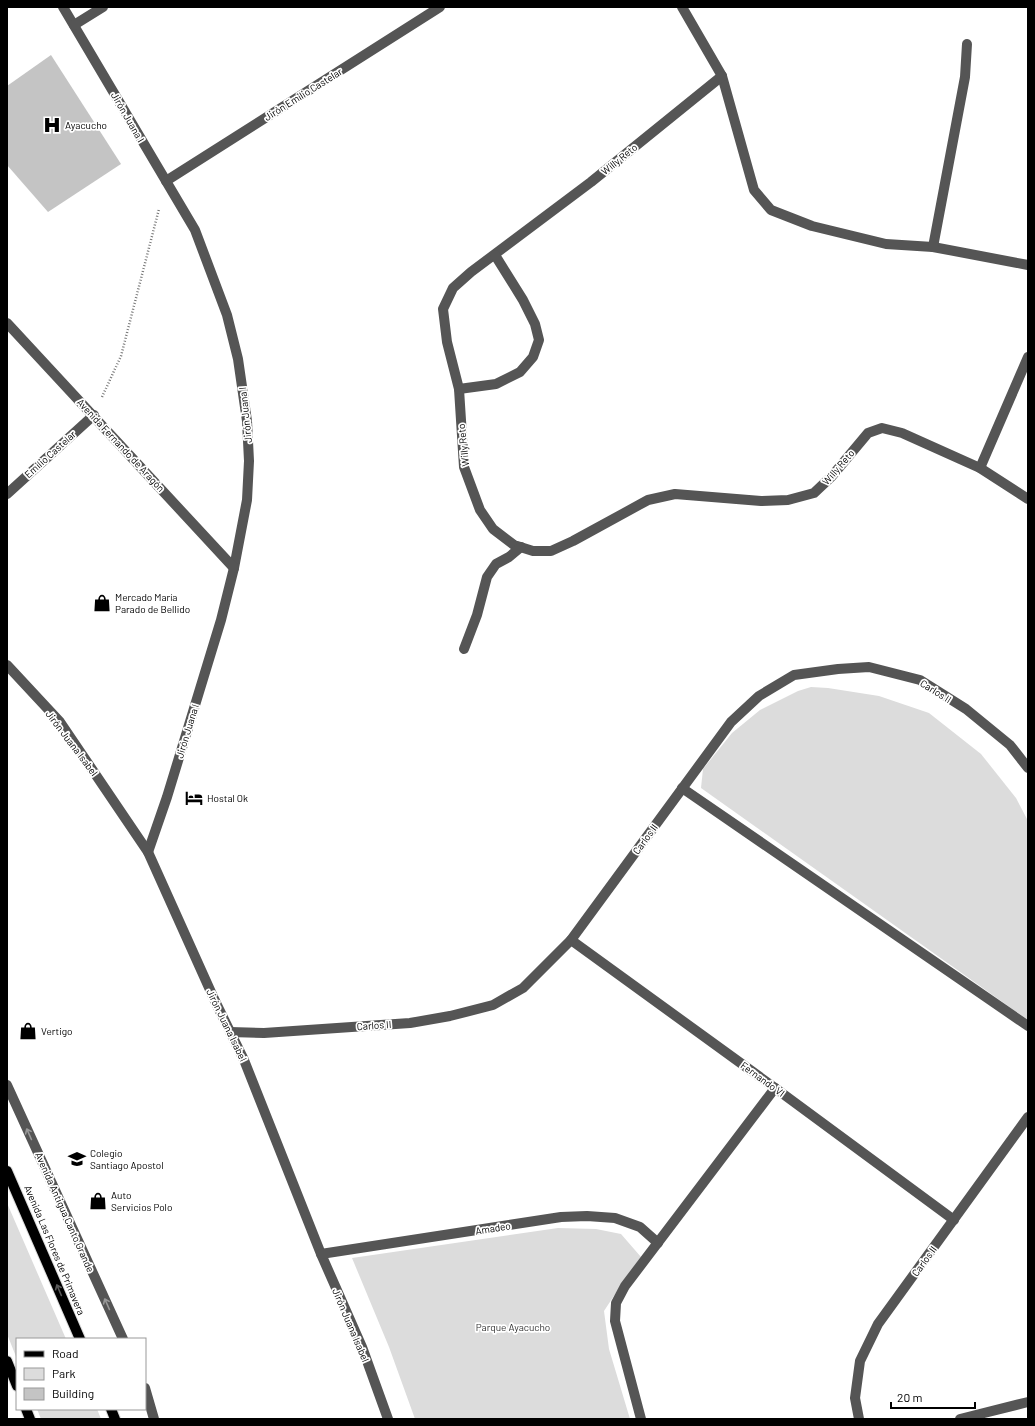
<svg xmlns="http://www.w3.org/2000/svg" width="1035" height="1426" font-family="Barlow,sans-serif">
	<rect width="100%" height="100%" fill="#fff"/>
	<g fill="#dcdcdc">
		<polygon points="811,687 828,688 879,696 929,713 981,754 1016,798 1028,821 1028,1020 701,788 703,769 732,733 760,710 798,691"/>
		<polygon points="7,1203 66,1339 17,1339 17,1359 7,1334"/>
		<polygon points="558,1228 596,1229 621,1234 641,1257 623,1282 604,1311 609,1349 630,1419 415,1419 389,1347 352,1258"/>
		<polygon points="37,1409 97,1409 101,1419 41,1419"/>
	</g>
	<polygon fill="#c4c4c4" points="51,55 121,164 48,212 7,165 7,86"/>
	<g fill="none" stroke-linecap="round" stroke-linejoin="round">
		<g stroke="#dbdbdb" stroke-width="12">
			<g id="major">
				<polyline points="7,1171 80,1339"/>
				<polyline points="7,1361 17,1386"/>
				<polyline points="26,1409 30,1419"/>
				<polyline points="111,1409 115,1419"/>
			</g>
		</g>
		<polyline stroke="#777" stroke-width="2.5" stroke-dasharray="1 2" stroke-linecap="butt" points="102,397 121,356 159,209"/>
		<g stroke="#555" stroke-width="10">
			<polyline points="63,7 195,230 227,315 238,359 247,421 249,461 247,500 234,568 221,620 167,797 148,852"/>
			<polyline points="682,7 722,76 754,190 771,210 812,226 886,244 933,247 1028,265"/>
			<polyline points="74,25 103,7"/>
			<polyline points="722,76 591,182 471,272 453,288 443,309 447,342 459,389 464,467 480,510 493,529 514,545 533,551 551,551 573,541 648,500 675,494 761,501 788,500 814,493 832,476 868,433 882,428 902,433 980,468 1028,499"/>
			<polyline points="166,181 440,7"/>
			<polyline points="933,247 965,77 967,44"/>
			<polyline points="7,323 234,568"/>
			<polyline points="459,389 496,384 520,372 533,357 539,340 535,324 523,300 495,255"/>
			<polyline points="980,468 1028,357"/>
			<polyline points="7,494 94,415"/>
			<polyline points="464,649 477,615 487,577 496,564 509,557 521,547"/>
			<polyline points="7,665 60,722 148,852 215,1001 244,1060 321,1254 362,1347 388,1419"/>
			<polyline points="682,788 1028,1026"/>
			<polyline points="571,940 775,1088 954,1220"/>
			<polyline points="230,1032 264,1033 410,1023 450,1016 493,1005 523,988 571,940 731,722 759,696 794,675 838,669 869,667 920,680 966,709 1010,745 1028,768"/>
			<polyline points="7,1085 123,1339"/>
			<polyline points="321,1254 561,1217 587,1216 615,1218 640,1227 658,1243"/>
			<polyline points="145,1388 154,1419"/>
			<polyline points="641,1419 615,1321 616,1303 625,1286 775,1088"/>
			<polyline points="859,1419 855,1398 860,1361 878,1324 1028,1117"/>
			<polyline points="960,1419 1028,1402"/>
		</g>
		<use href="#major" stroke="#000" stroke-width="10"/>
	</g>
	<defs><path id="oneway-shaft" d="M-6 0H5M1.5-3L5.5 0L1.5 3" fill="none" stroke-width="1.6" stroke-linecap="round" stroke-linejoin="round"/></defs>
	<g stroke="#999">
		<use href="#oneway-shaft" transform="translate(29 1134) rotate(-114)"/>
		<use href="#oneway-shaft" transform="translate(107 1304) rotate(-114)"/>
	</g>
	<use stroke="#595959" href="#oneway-shaft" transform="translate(59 1290) rotate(-113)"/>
	<defs>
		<g id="hospital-bare" transform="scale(1.38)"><path d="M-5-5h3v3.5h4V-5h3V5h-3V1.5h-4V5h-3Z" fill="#000" stroke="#fff" stroke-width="2.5" paint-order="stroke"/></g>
		<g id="shop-bare" transform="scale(1.38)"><path d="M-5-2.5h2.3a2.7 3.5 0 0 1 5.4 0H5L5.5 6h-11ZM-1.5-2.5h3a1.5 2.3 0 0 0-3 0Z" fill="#000" stroke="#fff" stroke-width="2.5" paint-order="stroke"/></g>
		<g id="hotel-bare" transform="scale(1.38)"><path d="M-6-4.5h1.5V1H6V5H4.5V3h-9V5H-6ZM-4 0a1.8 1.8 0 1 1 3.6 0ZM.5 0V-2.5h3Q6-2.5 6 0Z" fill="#000" stroke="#fff" stroke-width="2.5" paint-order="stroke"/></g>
		<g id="school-bare" transform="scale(1.38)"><path d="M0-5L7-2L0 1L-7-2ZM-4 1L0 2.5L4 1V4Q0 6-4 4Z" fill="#000" stroke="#fff" stroke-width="2.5" paint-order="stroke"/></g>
	</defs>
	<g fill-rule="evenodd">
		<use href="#hospital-bare" x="52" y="125"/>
		<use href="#shop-bare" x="102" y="603"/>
		<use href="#hotel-bare" x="194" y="798"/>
		<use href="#shop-bare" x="28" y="1031"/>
		<use href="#school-bare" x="77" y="1159"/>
		<use href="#shop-bare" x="98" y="1201"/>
	</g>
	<g text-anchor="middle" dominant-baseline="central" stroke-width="3.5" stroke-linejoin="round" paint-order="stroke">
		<g font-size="10" fill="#000" stroke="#fff">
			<text transform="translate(303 94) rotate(-32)">Jirón Emilio Castelar</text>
			<text transform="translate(128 117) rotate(60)">Jirón Juana I</text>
			<text transform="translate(619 159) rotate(-39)">Willy Reto</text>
			<text transform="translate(245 415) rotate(-96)">Jirón Juana I</text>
			<text transform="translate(121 445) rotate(47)">Avenida Fernando de Aragón</text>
			<text transform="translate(463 445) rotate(-96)">Willy Reto</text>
			<text transform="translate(50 454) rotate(-42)">Emilio Castelar</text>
			<text transform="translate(838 467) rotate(-49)">Willy Reto</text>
			<text transform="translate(936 691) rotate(32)">Carlos II</text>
			<text transform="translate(187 731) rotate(-73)">Jirón Juana I</text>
			<text transform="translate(72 743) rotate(53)">Jirón Juana Isabel</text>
			<text transform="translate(645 839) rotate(-54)">Carlos II</text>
			<text transform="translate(227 1025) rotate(64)">Jirón Juana Isabel</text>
			<text transform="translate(374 1025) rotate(-4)">Carlos II</text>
			<text transform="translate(763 1079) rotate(36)">Fernando VI</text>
			<text transform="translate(65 1212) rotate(66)">Avenida Antigua Canto Grande</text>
			<text transform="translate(493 1228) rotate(-9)">Amadeo</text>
			<text transform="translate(55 1250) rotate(67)">Avenida Las Flores de Primavera</text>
			<text transform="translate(924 1261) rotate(-54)">Carlos II</text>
			<text transform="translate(351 1325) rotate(67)">Jirón Juana Isabel</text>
		</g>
		<g font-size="10" fill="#000" stroke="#fff" text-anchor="start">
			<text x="65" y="125">Ayacucho</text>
			<text x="115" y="597">Mercado María<tspan x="115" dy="12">Parado de Bellido</tspan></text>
			<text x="207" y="798">Hostal Ok</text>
			<text x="41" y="1031">Vertigo</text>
			<text x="90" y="1153">Colegio<tspan x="90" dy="12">Santiago Apostol</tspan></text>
			<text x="111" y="1195">Auto<tspan x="111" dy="12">Servicios Polo</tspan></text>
		</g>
		<g font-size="10" fill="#333" stroke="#fff">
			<text x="513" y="1327">Parque Ayacucho</text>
		</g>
	</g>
	<rect width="1035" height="1426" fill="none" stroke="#000000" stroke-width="16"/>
	<rect x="16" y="1338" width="130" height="72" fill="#ffffff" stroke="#999999"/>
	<rect x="24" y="1351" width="20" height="6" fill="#000000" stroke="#999999"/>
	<text x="52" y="1358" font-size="12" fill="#000000">Road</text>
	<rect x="24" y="1368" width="20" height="12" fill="#dcdcdc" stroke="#999999"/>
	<text x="52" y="1378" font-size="12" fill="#000000">Park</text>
	<rect x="24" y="1388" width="20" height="12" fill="#c4c4c4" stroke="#999999"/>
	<text x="52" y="1398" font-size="12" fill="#000000">Building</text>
	<path d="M891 1402v6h84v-6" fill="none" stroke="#000000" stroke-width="2"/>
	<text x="897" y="1402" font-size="12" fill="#000000" stroke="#ffffff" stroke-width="3" paint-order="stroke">20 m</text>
</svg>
